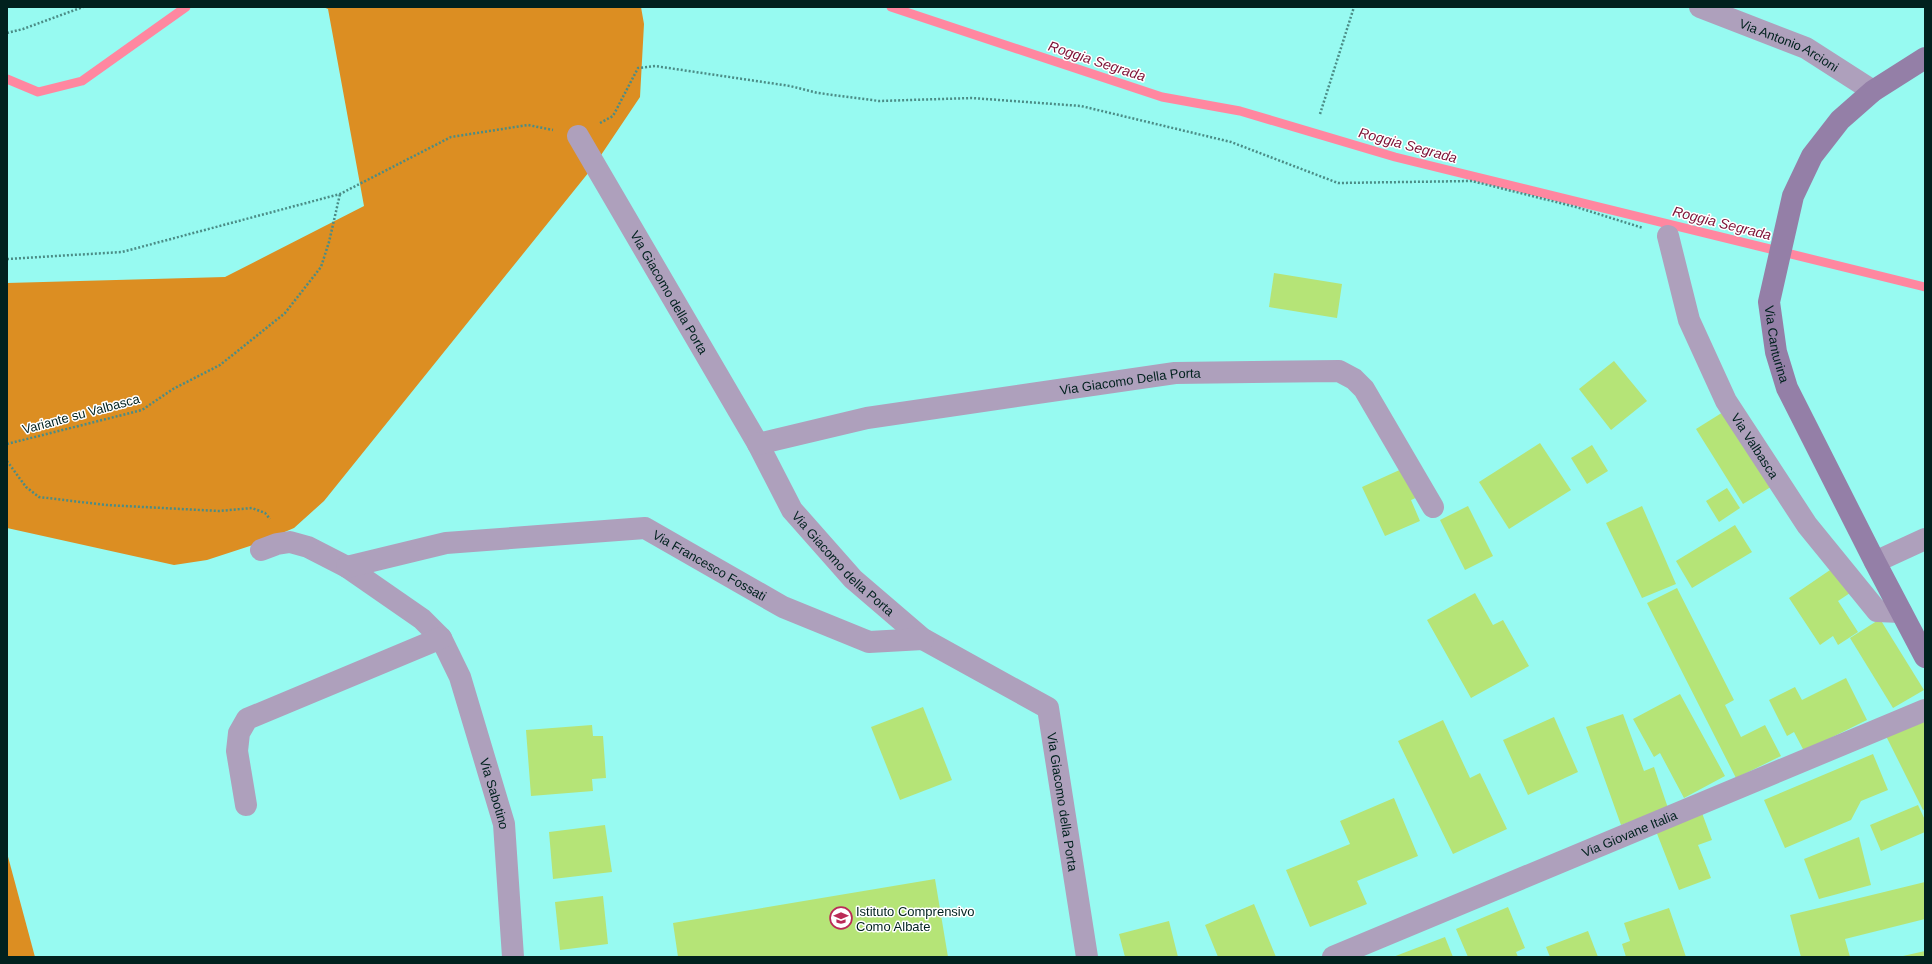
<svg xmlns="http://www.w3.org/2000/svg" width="1932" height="964" font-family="Arial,sans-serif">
	<rect width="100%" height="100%" fill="#97faf1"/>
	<g fill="#dc8e22">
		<polygon points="323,7 641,7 644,24 640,97 593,167 324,501 294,528 259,543 207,560 174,565 7,528 7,283 225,277 364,206 328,9"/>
		<polygon points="7,853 35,957 7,957"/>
	</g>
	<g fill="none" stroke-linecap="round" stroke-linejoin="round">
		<g stroke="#ff87a0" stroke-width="9">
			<polyline points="891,7 1162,97 1240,111 1395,157 1925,287"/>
			<polyline points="7,79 38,92 82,81 186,7"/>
		</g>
	</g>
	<g fill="#b5e477">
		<polygon points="1274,273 1342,284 1337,318 1269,307"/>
		<polygon points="1614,361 1647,401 1611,430 1579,389"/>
		<polygon points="1728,409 1774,485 1743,504 1696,429"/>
		<polygon points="1540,443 1571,490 1509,529 1479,482"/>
		<polygon points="1592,445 1608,471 1587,484 1571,458"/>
		<polygon points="1404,468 1418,497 1411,500 1420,521 1385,536 1362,487"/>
		<polygon points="1727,488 1740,508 1719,522 1706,501"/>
		<polygon points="1468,506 1493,556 1465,570 1440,520"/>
		<polygon points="1642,506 1676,584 1642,598 1606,523"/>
		<polygon points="1735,525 1752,552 1692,588 1676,561"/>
		<polygon points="1833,568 1850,593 1838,601 1858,632 1838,645 1833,636 1820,645 1789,598"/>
		<polygon points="1677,588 1734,700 1725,705 1741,737 1765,725 1781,756 1736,778 1647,603"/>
		<polygon points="1475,593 1493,625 1503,620 1529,666 1471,698 1427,620"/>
		<polygon points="1880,619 1924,690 1893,708 1850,638"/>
		<polygon points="1846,678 1867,720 1804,751 1794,732 1787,736 1769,700 1795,687 1802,700"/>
		<polygon points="1680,694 1725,776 1684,798 1660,753 1654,757 1633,719"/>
		<polygon points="923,707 952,780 900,800 871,727"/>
		<polygon points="1623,714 1644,771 1654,767 1668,808 1621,825 1586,727"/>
		<polygon points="1554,717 1578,772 1528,795 1503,740"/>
		<polygon points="1925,717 1925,809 1923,810 1886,736"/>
		<polygon points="1443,720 1470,778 1480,773 1507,829 1453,854 1398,741"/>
		<polygon points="592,725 593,736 603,736 606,778 592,779 593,791 531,796 526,730"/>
		<polygon points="1873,754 1888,790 1861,801 1851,820 1785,848 1764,800"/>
		<polygon points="1394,798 1418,856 1357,881 1367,904 1310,927 1286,870 1350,844 1340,821"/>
		<polygon points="1918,805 1925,820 1925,832 1881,851 1870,825"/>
		<polygon points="1702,813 1712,840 1698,845 1711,878 1679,890 1656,831"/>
		<polygon points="605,825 612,872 553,879 549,832"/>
		<polygon points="1859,837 1871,885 1819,899 1804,859"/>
		<polygon points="935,879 948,957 678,957 673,923"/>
		<polygon points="1925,882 1925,919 1845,939 1850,957 1801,957 1790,915"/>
		<polygon points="603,896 608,944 560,950 555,902"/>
		<polygon points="1254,904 1276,957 1218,957 1205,925"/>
		<polygon points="1508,907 1525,948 1516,952 1518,957 1468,957 1456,929"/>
		<polygon points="1669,908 1686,957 1626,957 1622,944 1630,941 1624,923"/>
		<polygon points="1169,921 1178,957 1125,957 1119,934"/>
		<polygon points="1588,931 1598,957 1550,957 1546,947"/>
		<polygon points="1445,937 1453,957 1393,957"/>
		<polygon points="1925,951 1925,957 1903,957 1903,956"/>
	</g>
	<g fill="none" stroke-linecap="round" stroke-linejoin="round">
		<g stroke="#4b8c86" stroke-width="2.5" stroke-dasharray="2 2" stroke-linecap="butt">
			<polyline points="7,33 23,29 83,7"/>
			<polyline points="1320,114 1354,7"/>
			<polyline points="600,123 613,116 638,68 655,66 790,86 818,93 879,101 972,98 1081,106 1231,142 1338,183 1472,181 1576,207 1643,228"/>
			<polyline points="7,259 122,252 340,194 451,137 528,125 553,130"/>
			<polyline points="7,444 142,410 173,389 220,365 285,313 321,267 329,242 340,194"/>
			<polyline points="7,461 26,487 39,497 106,505 219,511 252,508 265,513 270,519"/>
		</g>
		<g stroke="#aea0bc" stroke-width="22">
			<path id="s1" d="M1700,7l106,41 67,43"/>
			<path id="s2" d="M578,136l180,308 34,66 61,69 70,60 125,69 39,249"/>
			<path id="s3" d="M1668,236l21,84 37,81 81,124 70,86 24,1"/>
			<path id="s4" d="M758,444l109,-26 308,-45 164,-2 15,8 10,10 69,118"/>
			<path id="s5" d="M261,550l16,-6 13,-2 18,5 39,20 75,52 19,19 19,39 44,147 9,133"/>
			<path id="s6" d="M347,567l99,-24 199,-15 138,79 86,35 54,-3"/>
			<polyline points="246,805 237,751 239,733 247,719 441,638"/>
			<path id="s7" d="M1333,957l592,-247"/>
		</g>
		<polyline stroke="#aea0bc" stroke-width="22" points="1875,562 1925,539"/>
		<path stroke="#947fa7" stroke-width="22" id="s8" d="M1925,58l-52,33 -33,29 -28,36 -19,40 -24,106 7,50 11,36 88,174 50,95"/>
	</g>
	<defs>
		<g id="school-ring" transform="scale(1.15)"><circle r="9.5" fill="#fff" stroke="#bb2b57" stroke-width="1.5"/><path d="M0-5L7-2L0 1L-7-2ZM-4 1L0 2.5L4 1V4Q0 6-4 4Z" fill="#bb2b57"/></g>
	</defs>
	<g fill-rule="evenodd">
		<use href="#school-ring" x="841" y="918"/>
	</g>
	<g text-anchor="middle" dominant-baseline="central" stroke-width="3" stroke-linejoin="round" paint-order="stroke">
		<g font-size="13" fill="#01211e" stroke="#fff">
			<text stroke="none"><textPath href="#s1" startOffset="97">Via Antonio Arcioni</textPath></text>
			<text stroke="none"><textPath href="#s2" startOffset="181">Via Giacomo della Porta</textPath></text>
			<text stroke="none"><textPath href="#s8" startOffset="347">Via Canturina</textPath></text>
			<text stroke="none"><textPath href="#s4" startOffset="378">Via Giacomo Della Porta</textPath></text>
			<text transform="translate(81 414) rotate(-15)">Variante su Valbasca</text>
			<text stroke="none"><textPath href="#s3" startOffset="229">Via Valbasca</textPath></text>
			<text stroke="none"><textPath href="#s2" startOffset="505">Via Giacomo della Porta</textPath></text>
			<text stroke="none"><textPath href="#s6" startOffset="376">Via Francesco Fossati</textPath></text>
			<text stroke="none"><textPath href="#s5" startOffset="376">Via Sabotino</textPath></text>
			<text stroke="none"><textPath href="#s2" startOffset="853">Via Giacomo della Porta</textPath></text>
			<text stroke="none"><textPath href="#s7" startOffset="321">Via Giovane Italia</textPath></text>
		</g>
		<g font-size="13" fill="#01211e" stroke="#fff" text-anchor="start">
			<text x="856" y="911">Istituto Comprensivo<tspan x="856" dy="15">Como Albate</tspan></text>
		</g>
		<g font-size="14" font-style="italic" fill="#7c1135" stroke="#fff">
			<text transform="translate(1097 61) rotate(18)">Roggia Segrada</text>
			<text transform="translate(1408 145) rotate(15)">Roggia Segrada</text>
			<text transform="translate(1722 223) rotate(14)">Roggia Segrada</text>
		</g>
	</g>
	<rect width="1932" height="964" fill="none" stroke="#01211e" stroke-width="16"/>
</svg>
